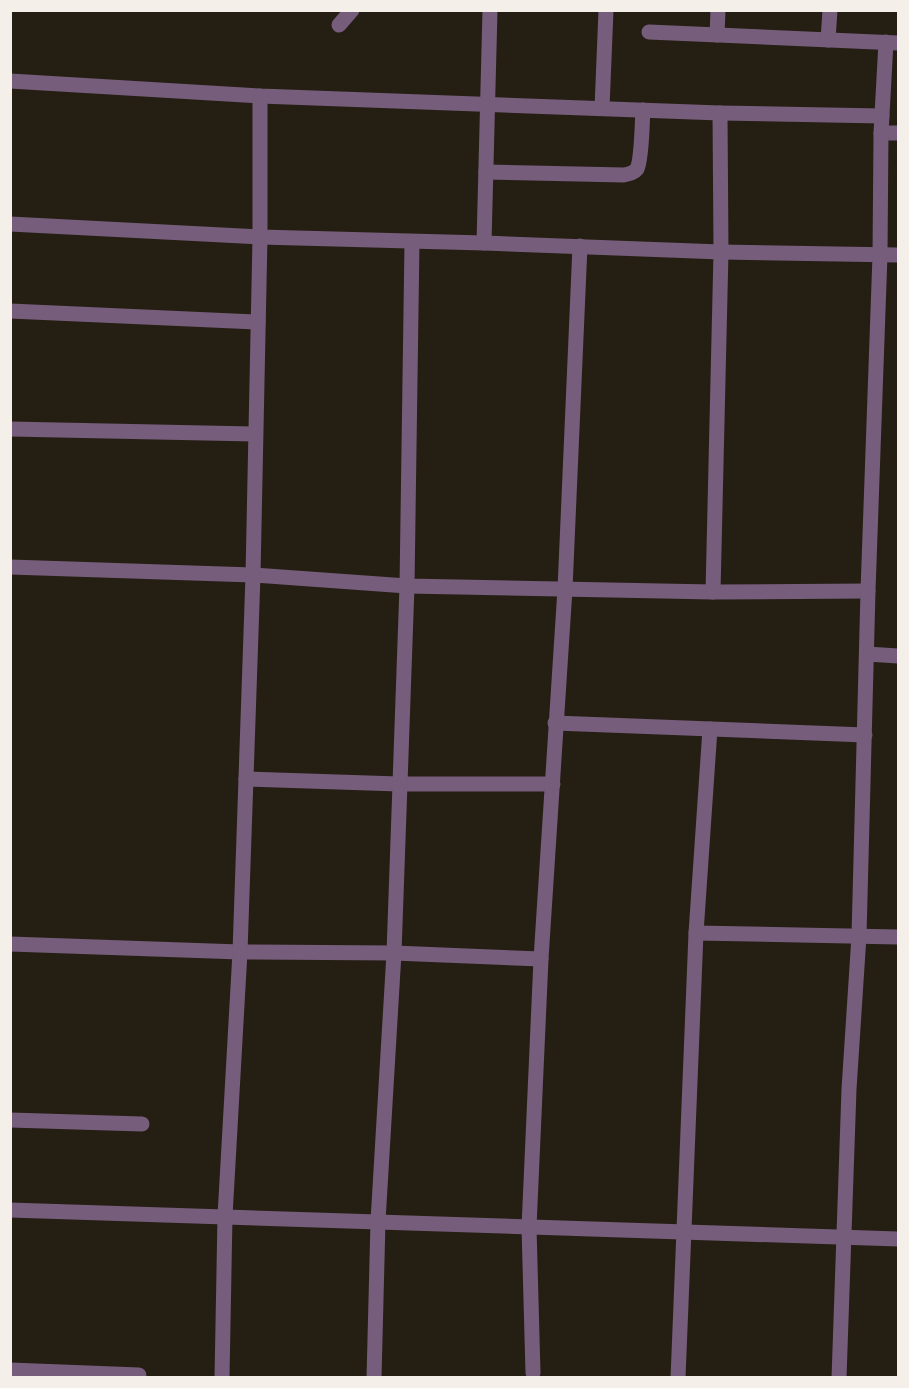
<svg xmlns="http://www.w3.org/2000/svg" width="909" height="1388" font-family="'Asap Condensed',sans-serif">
	<rect width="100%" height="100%" fill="#251e13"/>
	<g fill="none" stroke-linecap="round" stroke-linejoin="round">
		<g stroke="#755d7b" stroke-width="15">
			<polyline points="339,25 352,10"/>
			<polyline points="649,32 898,43"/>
			<polyline points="717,35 718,10"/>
			<polyline points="828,40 830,10"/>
			<polyline points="10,81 260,96 720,113 882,116"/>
			<polyline points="602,108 606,10"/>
			<polyline points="881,133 898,133"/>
			<path d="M486,172l138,3c5,-1 10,-2 13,-6 5,-10 5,-46 6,-59"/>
			<polyline points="10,224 260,237 484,243 721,252 898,255"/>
			<polyline points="484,243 490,10"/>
			<polyline points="10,311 258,322"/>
			<polyline points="10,429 254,434"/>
			<polyline points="10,567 253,575 407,586 713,592 868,591"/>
			<polyline points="713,592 721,252 720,113"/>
			<polyline points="867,654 898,656"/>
			<polyline points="555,723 865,735"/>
			<polyline points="246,779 399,784 553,784"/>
			<polyline points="696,933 898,937"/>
			<polyline points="10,944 240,952 394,953 541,959"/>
			<polyline points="10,1120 142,1124"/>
			<polyline points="10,1210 898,1239"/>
			<polyline points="10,1370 139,1375"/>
			<polyline points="533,1373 529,1227 541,959 565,589 580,246"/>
			<polyline points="222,1378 225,1216 240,952 253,575 260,237 260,96"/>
			<polyline points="374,1378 378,1221 394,953 407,586 412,242"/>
			<polyline points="678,1378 696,933 710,729"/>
			<polyline points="839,1378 849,1089 859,936 868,591 880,255 881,133 886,42"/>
		</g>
	</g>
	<rect width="909" height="1388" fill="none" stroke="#f4efe8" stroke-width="24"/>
</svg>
